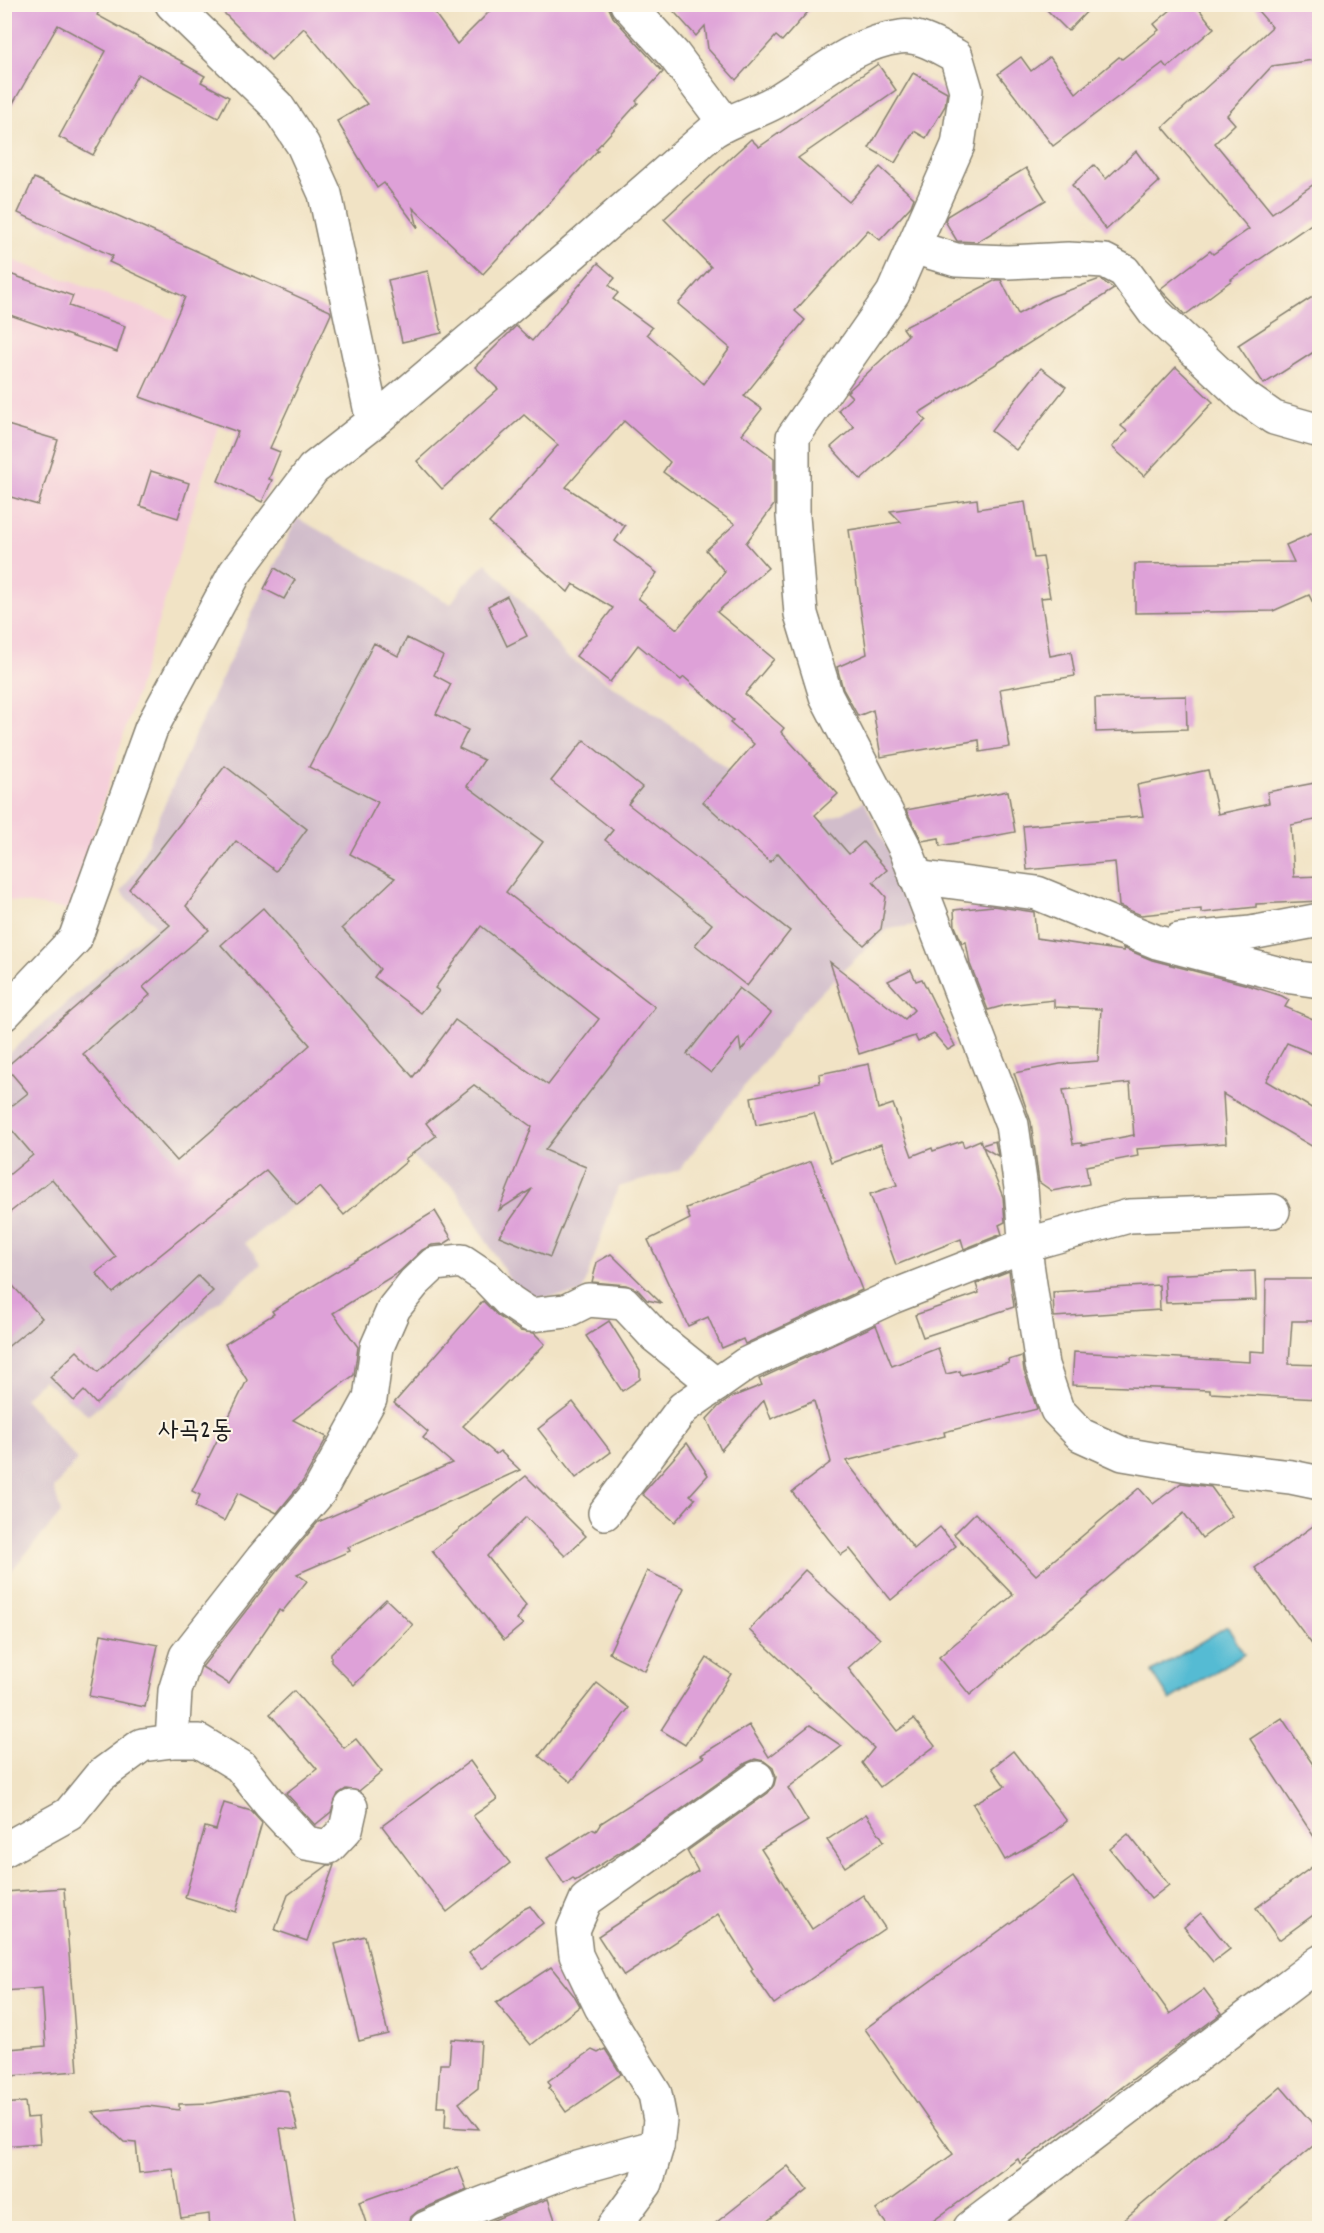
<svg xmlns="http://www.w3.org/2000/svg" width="1324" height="2233" font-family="Dekko,'Poor Story',sans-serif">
	<rect width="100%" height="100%" fill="#fcf5e5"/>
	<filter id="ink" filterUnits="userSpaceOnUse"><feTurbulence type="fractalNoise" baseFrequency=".0167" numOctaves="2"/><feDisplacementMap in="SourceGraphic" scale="12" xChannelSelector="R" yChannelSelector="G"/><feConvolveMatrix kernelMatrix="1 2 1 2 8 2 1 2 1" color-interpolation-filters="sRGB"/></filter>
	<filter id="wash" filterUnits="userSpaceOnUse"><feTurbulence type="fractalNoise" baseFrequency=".008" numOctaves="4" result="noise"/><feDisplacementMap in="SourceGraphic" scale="24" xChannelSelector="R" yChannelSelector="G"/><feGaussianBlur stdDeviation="1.35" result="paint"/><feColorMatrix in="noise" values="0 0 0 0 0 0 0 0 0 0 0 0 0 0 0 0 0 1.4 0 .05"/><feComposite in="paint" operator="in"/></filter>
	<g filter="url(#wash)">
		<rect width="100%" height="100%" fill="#f1e3c5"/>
		<polygon fill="#f5cfda" points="4,257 243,345 70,910 11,901 5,898"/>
		<polygon fill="#d1bdcb" points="297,518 451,604 464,584 486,563 513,591 565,655 657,715 803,828 843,813 864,801 924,924 888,929 836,977 803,1011 679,1170 618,1187 582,1293 522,1300 454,1187 424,1168 388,1131 245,1243 261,1264 89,1415 43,1380 24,1398 77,1460 54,1488 61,1513 5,1578 5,1057 155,925 121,892 137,868 195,735"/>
		<polygon fill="#55bbd3" stroke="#386c78" stroke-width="1.5" points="1227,1626 1244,1654 1170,1700 1152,1672"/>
		<g id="blocks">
			<g fill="#dea1d8" fill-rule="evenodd">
				<polygon points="4,4 103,4 97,15 183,62 182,63 205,76 201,82 229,97 218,118 138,74 93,155 59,137 106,51 58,25 4,119"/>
				<polygon points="215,4 428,4 457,44 497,4 607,4 613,17 663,72 636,101 638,103 596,149 598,150 483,274 413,208 418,228 384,183 377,188 337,121 367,104 304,28 271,60"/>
				<polygon points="667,4 815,4 782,41 776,36 736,80 708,49 705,26 696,36"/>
				<polygon points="1041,4 1094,4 1068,31"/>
				<polygon points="1178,4 1195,4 1214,28 1167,68 1163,63 1053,146 998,74 1021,57 1031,71 1050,57 1076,93 1119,57 1122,59 1159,30 1154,24"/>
				<polygon points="1252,4 1320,4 1320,59 1272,66 1227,115 1235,124 1215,143 1272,213 1320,180 1320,218 1231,279 1232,280 1185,315 1160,289 1210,251 1213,254 1249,229 1163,127 1272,27"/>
				<path d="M878,64l18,26 -98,68 51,44 31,-35 34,31 -3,8 -31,34 -12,-10 -73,81 10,9 -61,76 18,13 -20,25 32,24v47l-28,38 22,25 -51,44 57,47 -29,35 39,34 -3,4 57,62 -23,21 34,39 14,-12 24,28 -14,12 13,15 -5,32 -17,16 -28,-25 -58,-67 -8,9 -67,-60 51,-58 -24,-21 3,-3 -49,-43 -3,3 -43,-35 -28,37 -34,-26 37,-48 -40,-24 -5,8 -79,-69 69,-78 -34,-30 -82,74 -25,-28 81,-72 -23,-22 41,-41 16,15 66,-78 17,15 -6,7 9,8 -5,6 39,29 -5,6 57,50 26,-36 -52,-44 33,-37 -47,-48 87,-80 8,8zM624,421l46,41 -7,10 72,52 -29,26 19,22 -48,57 -39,-31 19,-25 -42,-32 10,-15 -59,-39z"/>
				<polygon points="913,73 947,92 945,106 926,138 914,131 895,163 869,148"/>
				<polygon points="1136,151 1159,182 1106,230 1072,185 1094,165 1106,179"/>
				<polygon points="1026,168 1046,200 977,242 957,241 945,221 947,216"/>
				<polygon points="34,178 330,311 331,314 270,448 280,452 269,479 272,480 262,502 218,481 238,432 140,397 185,297 109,262 113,256 18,213"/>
				<polygon points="428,271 442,333 402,342 388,280"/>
				<polygon points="4,272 73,296 69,306 125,326 117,352 4,313"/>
				<polygon points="1100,279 1114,289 919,413 926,420 861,480 831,447 854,427 838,410 852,397 847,392 908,335 903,328 996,280 1001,280 1018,314 1050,297"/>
				<polygon points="1320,292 1320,348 1264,384 1238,345"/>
				<polygon points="1176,367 1213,402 1144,476 1112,447 1127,431 1121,426"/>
				<polygon points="1041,368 1066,387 1016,450 991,431"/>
				<polygon points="4,424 58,440 38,505 4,495"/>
				<polygon points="151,471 189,483 178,518 140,506"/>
				<polygon points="977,499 978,509 1025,502 1034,558 1043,557 1050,597 1041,598 1050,656 1071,652 1075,676 1000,689 1010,747 980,752 979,740 881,757 873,710 858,716 843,689 837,667 867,654 849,530 901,522 890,511"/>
				<polygon points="1320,530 1320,617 1309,595 1273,611 1135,613 1135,564 1294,562 1286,545"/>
				<polygon points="275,568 295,580 284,599 264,589"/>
				<polygon points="507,596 527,636 507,646 488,606"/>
				<polygon points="407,638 443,656 434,675 451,684 436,714 468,730 459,748 484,760 467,786 543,842 506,892 655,1007 545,1150 586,1167 550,1257 499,1236 532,1189 499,1210 532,1127 474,1085 426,1123 436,1136 405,1159 407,1161 344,1215 320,1187 297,1205 266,1170 113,1293 96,1273 116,1257 52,1179 4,1217 4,1179 33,1155 4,1121 4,1112 28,1093 6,1067 170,925 129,889 225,766 307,829 276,871 236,841 186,906 209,930 143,987 150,995 83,1054 177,1161 310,1045 221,945 263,908 413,1077 455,1020 548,1085 599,1019 481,926 435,988 439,991 421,1013 374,977 380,969 342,928 395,878 350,854 378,802 309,767 374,643 398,656"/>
				<polygon points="1186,696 1187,729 1096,732 1095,698"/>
				<polygon points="584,740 642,787 628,804 790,931 747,986 695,945 712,924 605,840 613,830 551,781"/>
				<polygon points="1208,770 1218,814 1269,803 1267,792 1320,782 1320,819 1291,825 1294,877 1320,876 1320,901 1256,904 1256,907 1201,913 1201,909 1141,915 1119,906 1115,862 1027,870 1023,826 1143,816 1137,785"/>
				<polygon points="1008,791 1015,832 940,846 939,838 922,841 906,810"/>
				<path d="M993,906l41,6 2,26 88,13 -1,-3 29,12 92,24 38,12 7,4 -4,7 35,15v13l-9,18 -24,-10 -21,38 54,32v38l-97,-57 3,49 -89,6 1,7 -52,10 3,18 -37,7 -13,-9 -8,-60 -17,-49 46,-9 38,-3 3,-52 -47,-2v-7l-48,5 -18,5 -18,-46 -4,-22 -4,1 -7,-17 -1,-16zM1130,1083l4,54v-2l-52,10 -1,-2 -8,1 -10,-54z"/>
				<polygon points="830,962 905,1019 914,1010 888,981 911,970 916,981 922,979 955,1046 948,1050 934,1034 918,1042 915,1036 859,1054"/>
				<polygon points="739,988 771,1013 741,1051 739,1038 711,1073 687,1054"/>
				<polygon points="869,1064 878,1109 893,1104 912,1156 932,1148 933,1151 962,1141 964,1147 980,1140 982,1145 995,1141 998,1156 983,1147 1003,1197 1005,1222 999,1225 1002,1234 964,1249 961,1239 896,1265 870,1194 897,1185 881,1144 831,1162 814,1113 756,1125 751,1097 820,1083 819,1074"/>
				<polygon points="811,1161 862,1290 745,1344 743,1339 722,1348 708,1317 688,1326 648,1240 690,1219 686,1208"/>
				<polygon points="435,1211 452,1239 444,1244 432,1245 422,1250 399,1272 333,1313 358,1347 354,1375 293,1420 327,1437 303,1481 277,1513 238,1493 224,1521 195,1507 200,1495 192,1491 247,1380 225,1344 274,1314 272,1311"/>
				<polygon points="611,1254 661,1303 647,1300 638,1290 626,1285 592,1282 597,1262"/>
				<polygon points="1009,1271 1014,1307 923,1337 915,1315 979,1293 976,1284"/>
				<polygon points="1255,1271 1256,1300 1166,1303 1164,1275"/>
				<polygon points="4,1276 42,1318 4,1350"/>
				<polygon points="198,1276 213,1291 96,1404 84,1391 74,1401 50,1377 77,1351 98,1372"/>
				<polygon points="1266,1279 1320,1279 1320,1321 1292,1321 1289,1364 1320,1365 1318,1399 1210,1393 1210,1390 1072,1385 1074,1352 1250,1362 1250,1351 1265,1352"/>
				<polygon points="1159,1285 1160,1310 1054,1317 1053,1292"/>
				<polygon points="483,1301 498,1316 520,1331 534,1333 545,1344 463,1426 496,1454 500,1451 520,1470 348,1547 350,1551 297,1574 307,1581 282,1612 279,1610 229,1684 202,1667 277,1571 318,1522 452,1463 423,1438 428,1432 394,1403"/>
				<polygon points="609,1321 640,1370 640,1379 622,1391 586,1336"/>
				<polygon points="876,1325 892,1366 938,1348 946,1374 960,1371 961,1375 1009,1363 1008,1360 1022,1356 1024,1371 1037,1409 944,1432 945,1436 846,1461 914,1549 940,1527 956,1546 891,1600 850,1549 841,1555 792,1492 831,1462 814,1401 771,1419 764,1400 721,1450 707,1419 718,1407 732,1397 762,1385 759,1379"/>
				<polygon points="573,1402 611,1452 576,1478 538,1429"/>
				<polygon points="687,1443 708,1475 690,1495 695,1499 675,1522 642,1494"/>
				<polygon points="526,1476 586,1536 565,1556 526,1517 487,1556 526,1605 517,1620 523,1624 504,1640 432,1551"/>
				<polygon points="1181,1483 1211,1487 1232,1516 1202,1538 1184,1513 970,1695 939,1657 1013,1595 954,1534 975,1513 1036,1575 1139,1488 1153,1504"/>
				<polygon points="1320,1521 1320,1655 1255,1568"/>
				<polygon points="805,1570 880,1639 848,1668 897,1731 914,1719 935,1746 880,1787 862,1763 874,1748 749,1630"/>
				<polygon points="647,1571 684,1588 645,1671 609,1653"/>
				<polygon points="386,1599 413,1625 354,1685 331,1662 331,1653"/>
				<polygon points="101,1634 158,1645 145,1707 89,1696"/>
				<polygon points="707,1658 731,1674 685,1745 661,1730"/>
				<polygon points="597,1683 629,1708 571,1782 539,1756"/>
				<polygon points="294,1691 344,1748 356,1739 382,1772 359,1791 346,1789 338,1794 331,1812 315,1825 286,1793 317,1769 270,1714"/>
				<polygon points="1282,1718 1320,1775 1320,1846 1250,1739"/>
				<polygon points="749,1725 769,1757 810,1725 842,1746 788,1788 808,1821 761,1849 812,1929 863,1895 885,1928 774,2004 751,1971 753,1969 718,1914 624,1976 598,1936 698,1871 687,1851 768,1793 774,1785 776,1777 773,1768 764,1761 755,1759 746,1763 627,1848 575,1881 573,1878 564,1884 547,1858 592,1829 596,1831 601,1823 704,1757 701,1755"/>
				<polygon points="1013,1751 1067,1821 1047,1837 1005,1860 973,1804 1005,1786 992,1768"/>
				<polygon points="470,1761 497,1799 473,1816 510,1863 447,1912 382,1826"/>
				<polygon points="224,1803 251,1811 262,1823 236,1912 185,1897 205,1827 216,1830"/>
				<polygon points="866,1814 884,1841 845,1867 827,1840"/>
				<polygon points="1128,1834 1169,1885 1151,1899 1110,1849"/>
				<polygon points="1320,1861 1320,1910 1279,1940 1256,1908"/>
				<polygon points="328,1865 334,1865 307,1941 275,1930 288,1895"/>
				<polygon points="1073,1877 1170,2014 1204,1989 1222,2013 1020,2163 1018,2159 922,2229 890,2229 876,2210 953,2154 865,2029"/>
				<polygon points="64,1888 78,2071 10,2076 8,2049 46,2046 42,1988 4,1991 4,1892"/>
				<polygon points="530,1906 543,1923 482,1969 469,1953 522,1910"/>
				<polygon points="1201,1913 1230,1949 1213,1962 1184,1927"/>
				<polygon points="365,1936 388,2034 359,2041 335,1944"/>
				<polygon points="551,1967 575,1997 580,2006 531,2045 496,2003"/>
				<polygon points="451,2039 481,2041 478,2088 459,2103 479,2129 445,2127 446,2107 437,2107 440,2064 449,2064"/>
				<polygon points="605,2049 621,2074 566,2112 549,2088 551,2086 548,2081 592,2050 598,2053"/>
				<polygon points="1281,2087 1320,2132 1320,2140 1215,2229 1113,2229"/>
				<polygon points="278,2090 288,2091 298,2130 280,2128 296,2229 210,2229 209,2214 181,2218 173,2169 139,2173 136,2143 124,2142 92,2112 148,2106 179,2110 179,2104 211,2103"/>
				<polygon points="25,2102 27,2118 38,2117 40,2143 4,2146 4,2104"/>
				<polygon points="788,2166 807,2190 757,2229 708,2229"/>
				<polygon points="458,2167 467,2190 418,2211 411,2217 408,2229 368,2229 359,2202"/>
				<polygon points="548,2199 558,2229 472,2229 516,2211"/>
			</g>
		</g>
	</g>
	<g filter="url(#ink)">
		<use href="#blocks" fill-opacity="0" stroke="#868070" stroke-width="1.5"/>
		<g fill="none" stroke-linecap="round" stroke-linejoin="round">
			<g stroke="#868070" stroke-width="36">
				<g id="minor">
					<polyline points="172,4 277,106 303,145 325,194 373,422"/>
					<polyline points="627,4 674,55 725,123"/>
					<polyline points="913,247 956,260 1008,262 1068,259 1105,261 1124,271 1154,312 1245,398 1274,418 1320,431"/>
					<polyline points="916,877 1037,893 1157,942 1292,977 1320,981"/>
					<polyline points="1179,940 1251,933 1320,920"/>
					<path d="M4,1014l71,-75 76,-210 84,-156 78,-104 60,-47 199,-168 141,-123c19,-12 42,-18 62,-29 41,-24 77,-59 125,-65 19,-3 40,11 56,19l10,34 -8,55 -65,148 -100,144v79l8,98 25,82 80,154 106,275 9,63 6,76 15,101 15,45 24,25 42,19 71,12 97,11 29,6"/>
					<polyline points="605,1513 683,1408 746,1364 892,1297 1025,1245 1129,1216 1273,1211"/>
					<polyline points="172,1741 175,1691 186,1656 262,1559 319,1492 370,1399 377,1347 394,1308 414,1283 434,1264 462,1261 486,1277 509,1301 530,1315 566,1311 588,1300 624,1303 655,1336 716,1385"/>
					<polyline points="4,1850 69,1814 100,1776 142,1745 172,1741 199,1741 240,1766 270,1804 306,1843 329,1847 346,1829 351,1807"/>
					<polyline points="426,2228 474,2207 567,2171 657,2146"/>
					<polyline points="613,2228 646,2183 657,2146 660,2120 655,2094 601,2007 576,1955 573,1930 586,1900 757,1778"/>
					<polyline points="970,2228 1320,1962"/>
				</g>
			</g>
			<use href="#minor" stroke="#fff" stroke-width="33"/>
		</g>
	</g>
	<g text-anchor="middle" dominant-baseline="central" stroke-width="4.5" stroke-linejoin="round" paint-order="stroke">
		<g font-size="26" fill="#1c1c1c" stroke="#fcf5e5">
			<text x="195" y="1431">사곡2동</text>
		</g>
	</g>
	<rect width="1324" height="2233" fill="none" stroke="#fcf5e5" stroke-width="24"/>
</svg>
